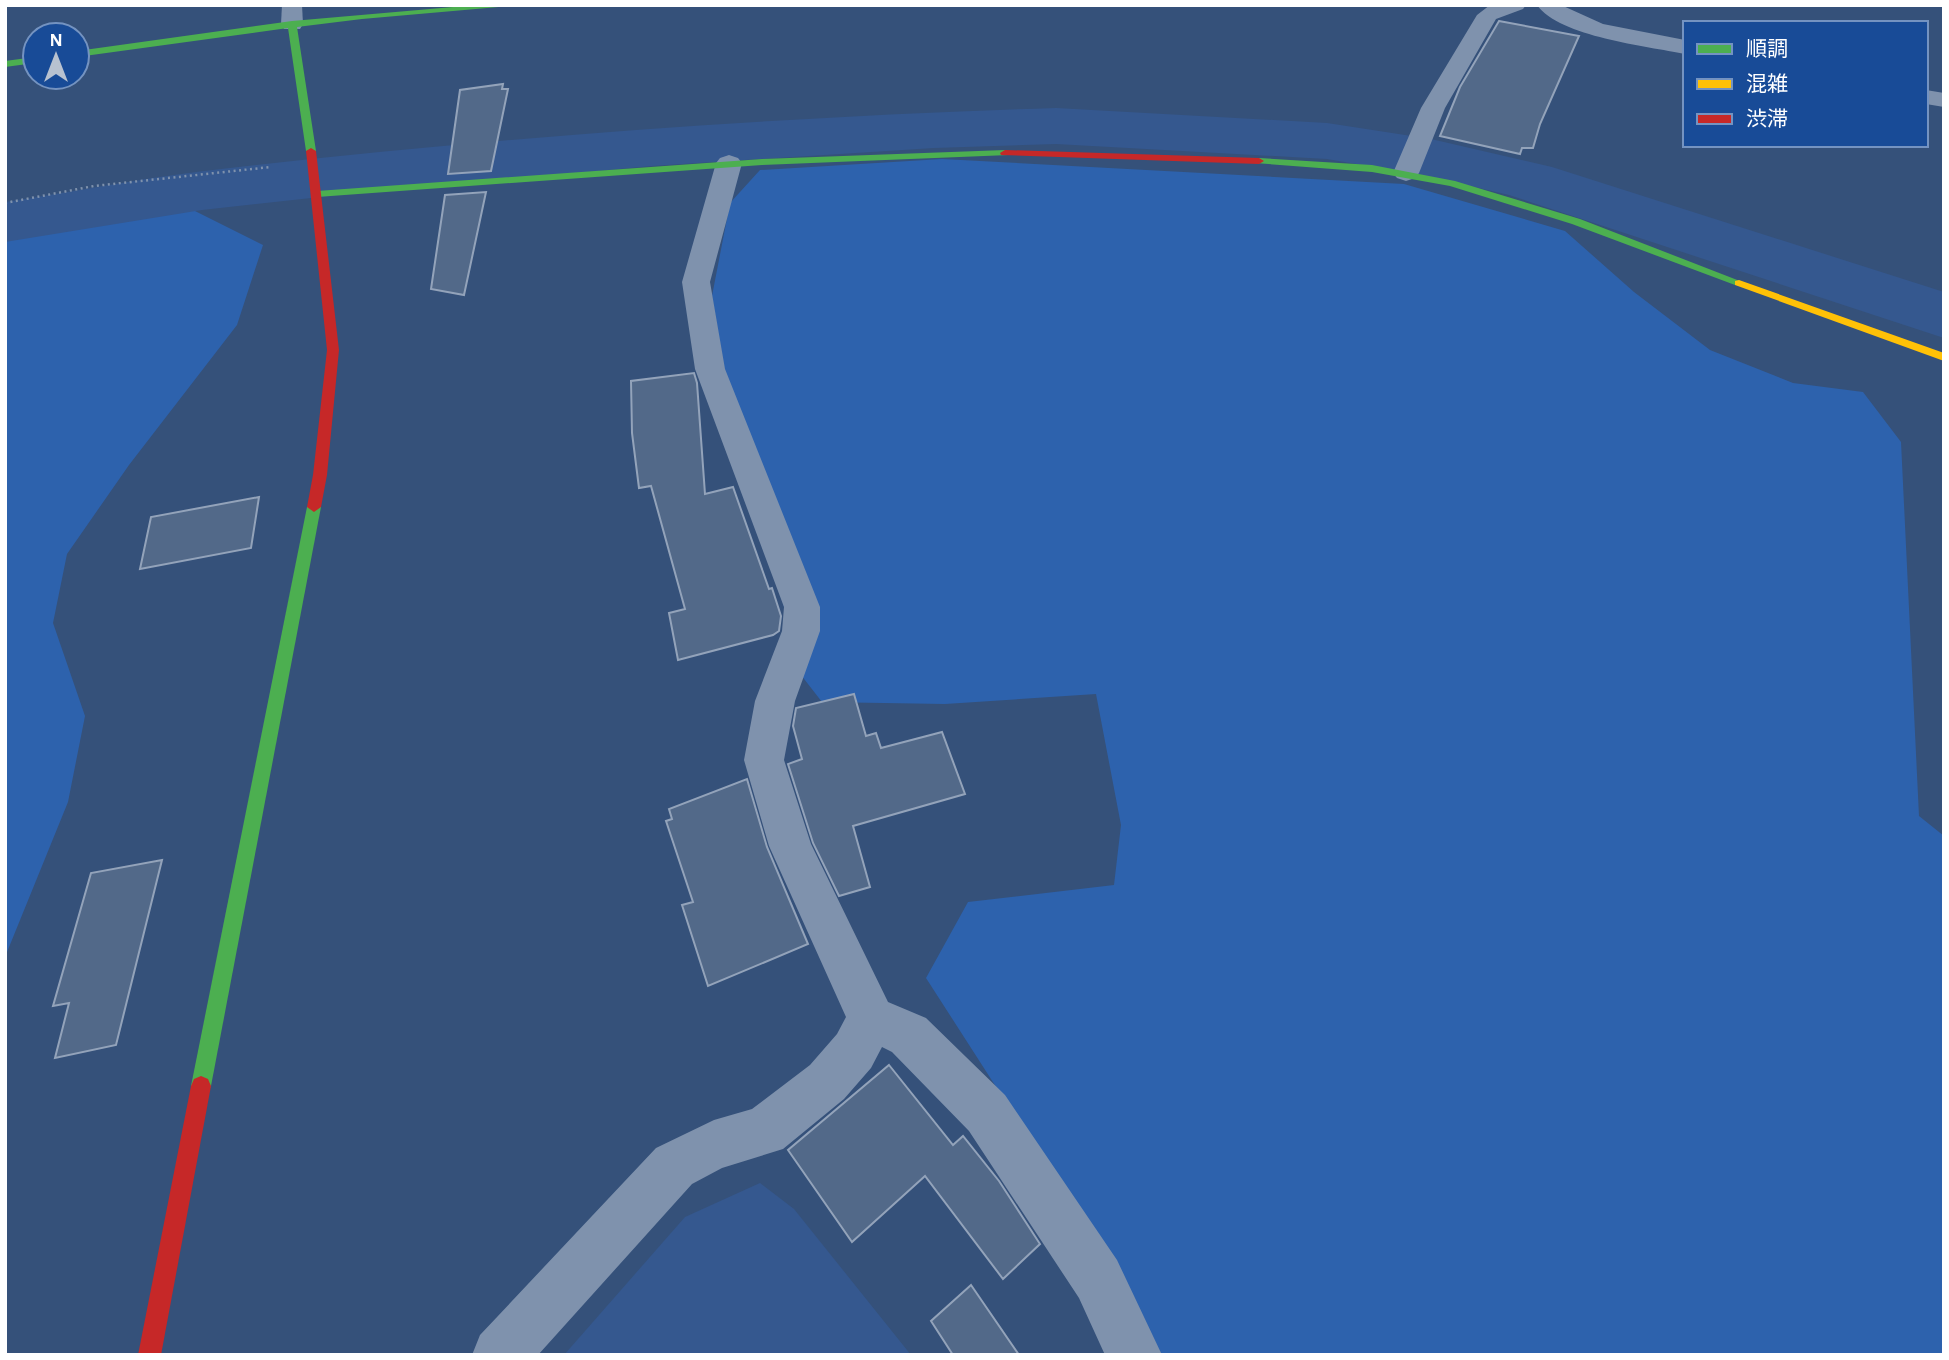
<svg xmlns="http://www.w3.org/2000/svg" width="1949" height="1360" font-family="'Alegreya Sans','Noto Sans JP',sans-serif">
	<rect width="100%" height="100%" fill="#35517a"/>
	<g fill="#2d62ad">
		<polygon points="942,159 1404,184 1565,231 1634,292 1710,350 1793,383 1863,392 1901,442 1919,816 1944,836 1944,1355 1162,1355 1094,1239 926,978 968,902 1114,885 1121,825 1096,694 945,704 822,702 801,675 724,367 712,296 730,203 760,170"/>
		<polygon points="147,204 189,208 263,245 237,325 129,465 67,554 53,623 85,716 68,802 5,957 5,226"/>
	</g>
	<polygon fill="#35588f" points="760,1183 794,1209 911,1355 564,1355 685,1217"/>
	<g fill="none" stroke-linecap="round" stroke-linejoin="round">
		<path fill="#35588f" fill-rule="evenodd" d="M1056,108l271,15 104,16 121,28 392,125v46l-435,-143 -78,-18 -104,-18 -271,-15 -122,4 -282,18 -295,27 -155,17 -197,32v-40c67,-10 133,-23 199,-31 283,-33 568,-54 852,-63z"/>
	</g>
	<g fill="#526989" stroke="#93a3ba" stroke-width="2">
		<polygon points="1499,21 1579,36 1540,124 1533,148 1522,148 1520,154 1440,136 1460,87"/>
		<polygon points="503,84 502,89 508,89 491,171 448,174 460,90"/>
		<polygon points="486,192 464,295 431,289 445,195"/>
		<polygon points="694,373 697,383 705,494 733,487 769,589 772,588 781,616 779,631 773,635 678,660 669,613 685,609 651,486 639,488 632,433 631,381"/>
		<polygon points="259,497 251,548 140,569 151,517"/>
		<polygon points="854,694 866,736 876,733 881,748 942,732 965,794 853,826 870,887 839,896 813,843 788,764 802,759 793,726 796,708"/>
		<polygon points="747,779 767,847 808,944 708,986 682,905 693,902 666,821 672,819 669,809"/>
		<polygon points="162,860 116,1045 55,1058 69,1003 53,1006 91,873"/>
		<polygon points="889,1065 953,1145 963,1136 999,1181 1040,1244 1003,1279 925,1176 852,1242 788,1150"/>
		<polygon points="971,1285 1019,1355 953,1355 931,1321"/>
	</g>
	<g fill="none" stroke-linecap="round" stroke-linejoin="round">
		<polyline stroke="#7f92ad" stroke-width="2.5" stroke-dasharray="2 3.5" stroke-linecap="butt" points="5,203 94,186 271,167"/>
		<g fill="#7f92ad" fill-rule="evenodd">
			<polygon points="282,5 302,5 303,24 300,29 284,29 281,24"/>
			<polygon points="1490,5 1526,5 1523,9 1496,19 1445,108 1419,173 1415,178 1406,181 1397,178 1393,173 1421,108 1477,15"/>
			<path d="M1537,5h24l42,19 82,16v14c-38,-8 -125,-17 -148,-49z"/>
			<polygon points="1926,90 1944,93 1944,107 1926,104"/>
			<polygon points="729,155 738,158 742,163 710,282 725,369 820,607 820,631 795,701 784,760 811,844 888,1002 926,1018 1005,1095 1117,1260 1162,1355 1105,1355 1079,1298 969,1131 892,1052 882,1047 871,1068 844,1099 783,1149 722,1168 692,1184 538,1355 472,1355 480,1335 656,1148 714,1120 752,1109 810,1065 837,1034 846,1017 769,846 744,760 755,701 782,631 784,607 695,369 682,282 716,163 720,158"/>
		</g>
		<g fill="#4caf50" fill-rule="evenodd">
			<polygon points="476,5 520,5 362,19 297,27 316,151 311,154 306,151 288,28 77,57 77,51 292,21"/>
			<polygon points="35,57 35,63 5,67 5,61"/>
			<polygon points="1005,150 1010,153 1009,155 762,165 317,197 312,194 317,191 762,159"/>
			<polygon points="1259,158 1372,165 1455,181 1580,219 1745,283 1735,285 1572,224 1450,186 1372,172 1255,163 1255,159"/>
			<polygon points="314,502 321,507 211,1086 208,1093 201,1096 194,1093 191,1086 307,507"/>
		</g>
		<polygon fill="#ffc107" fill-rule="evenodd" points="1739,280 1944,353 1944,361 1735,285 1735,281"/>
		<g fill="#c62828" fill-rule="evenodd">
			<polygon points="311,148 316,151 339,350 327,475 321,507 314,512 307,507 313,475 327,350 306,151"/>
			<polygon points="1005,150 1259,158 1264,161 1259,164 1001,155 1000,153"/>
			<polygon points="201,1076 208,1079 211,1086 161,1355 138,1355 191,1086 194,1079"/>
		</g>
	</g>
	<rect width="1949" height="1360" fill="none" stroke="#ffffff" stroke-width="14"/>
	<rect x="1683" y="21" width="245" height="126" fill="#184b97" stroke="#7493c1" stroke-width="2"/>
	<rect x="1697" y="44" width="35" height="10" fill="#4caf50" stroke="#7493c1" stroke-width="2"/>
	<text x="1746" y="56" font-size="21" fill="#ffffff">順調</text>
	<rect x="1697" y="79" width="35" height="10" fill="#ffc107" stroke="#7493c1" stroke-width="2"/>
	<text x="1746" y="91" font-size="21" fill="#ffffff">混雑</text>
	<rect x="1697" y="114" width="35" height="10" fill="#c62828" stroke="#7493c1" stroke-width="2"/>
	<text x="1746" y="126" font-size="21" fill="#ffffff">渋滞</text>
	<g transform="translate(56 56)"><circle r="33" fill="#184b97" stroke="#7493c1" stroke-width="2"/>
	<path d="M0-5L12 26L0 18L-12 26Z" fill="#b8c2d0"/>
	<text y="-10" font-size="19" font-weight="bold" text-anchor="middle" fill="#ffffff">N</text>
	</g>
</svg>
